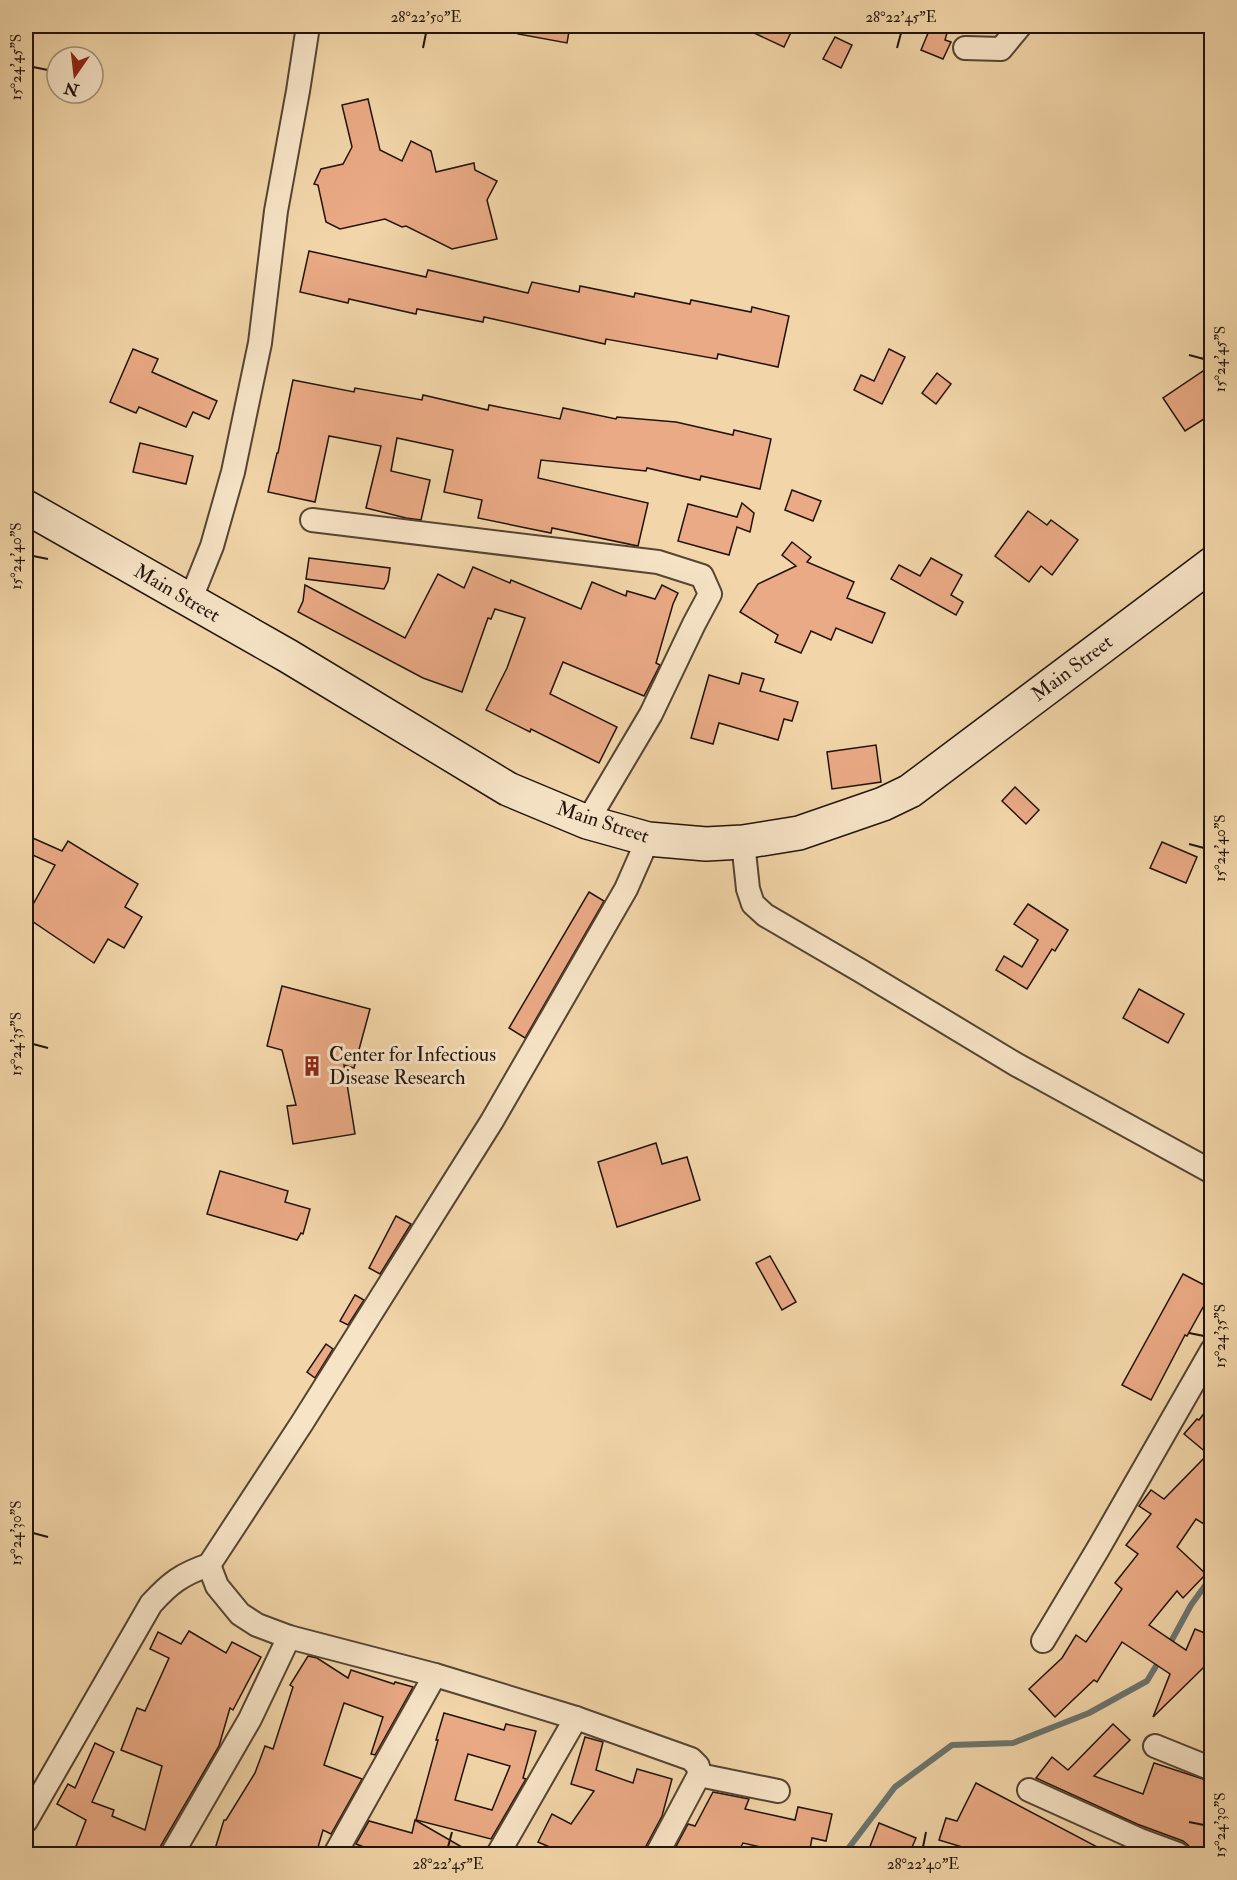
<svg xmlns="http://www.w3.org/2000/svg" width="1237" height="1880" font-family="'IM FELL Double Pica',serif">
	<rect width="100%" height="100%" fill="#f2d6a9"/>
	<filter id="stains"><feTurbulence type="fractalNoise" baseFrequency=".00333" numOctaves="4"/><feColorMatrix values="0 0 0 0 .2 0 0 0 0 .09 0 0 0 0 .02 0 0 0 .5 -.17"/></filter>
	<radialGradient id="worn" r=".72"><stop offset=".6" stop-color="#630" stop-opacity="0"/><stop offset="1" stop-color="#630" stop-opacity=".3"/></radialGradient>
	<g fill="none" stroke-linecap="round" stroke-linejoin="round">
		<g stroke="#6b756f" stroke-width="6">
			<polyline points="1168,1647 1191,1605 1212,1576"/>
			<polyline points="844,1854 895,1787 952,1745 1013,1743 1089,1713 1147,1681 1161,1658"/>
		</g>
	</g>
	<g fill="#eaaa85" stroke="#21130b" stroke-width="1.5" fill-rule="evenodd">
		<polygon points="519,26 570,26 567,43 518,34"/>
		<polygon points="739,26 794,26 784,47"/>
		<polygon points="931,26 949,26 945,40 951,42 943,59 921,50"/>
		<polygon points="835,37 852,45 841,68 823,59"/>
		<polygon points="368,99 380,150 402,161 411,141 431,151 436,172 474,163 475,170 497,181 487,200 497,239 452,249 406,226 402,227 385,219 340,229 326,222 318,185 314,184 321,169 343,164 352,147 342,105"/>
		<polygon points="309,251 426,277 428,270 528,293 532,282 579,292 580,286 634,297 635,293 690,304 691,300 751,312 752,307 789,316 778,367 718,354 717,359 606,339 605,344 484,317 483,322 417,309 416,314 349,299 348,303 300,292"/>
		<polygon points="133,349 158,359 152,372 217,401 209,419 193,412 186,427 139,407 136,413 110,402"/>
		<polygon points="889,349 905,357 882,404 854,390 861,375 874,381"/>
		<polygon points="1212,365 1212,414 1185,431 1163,398"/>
		<polygon points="937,373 951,384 936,404 922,393"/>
		<polygon points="293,380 354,392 355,388 422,400 423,395 488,410 489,405 560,419 563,408 616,419 617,417 676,422 733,435 734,430 771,439 760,489 701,476 700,480 647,468 646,471 541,460 538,478 648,503 638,546 552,528 551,533 478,518 482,500 444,492 453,450 397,438 391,471 430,480 421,520 406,518 366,508 381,446 329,436 315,502 268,492 277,453 278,453"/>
		<polygon points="140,443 193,456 186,484 133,472"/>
		<polygon points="792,490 821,501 813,521 785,510"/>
		<polygon points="742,503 754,513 750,532 737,527 729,555 678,541 688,504 737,517"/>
		<polygon points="1028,511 1047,525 1051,520 1078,540 1052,575 1041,566 1029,582 995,556"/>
		<polygon points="792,542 811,557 807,562 854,582 847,598 885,613 872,643 836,628 831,640 811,631 801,653 775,642 778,635 740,612 758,584 796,566 782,555"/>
		<polygon points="309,558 390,568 388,581 384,589 306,579"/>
		<polygon points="931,558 962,575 951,595 963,602 956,615 891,579 899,565 920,576"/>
		<polygon points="473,567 510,583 511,580 581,609 592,582 626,596 627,591 655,599 662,585 678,593 673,604 656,663 660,665 644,696 563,662 550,694 617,727 599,763 531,729 530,732 486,710 507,668 525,618 495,609 491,619 488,618 462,692 423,678 298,612 303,601 305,585 405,638 438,574 464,588"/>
		<polygon points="742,673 764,679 760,691 798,702 792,721 784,719 778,740 719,723 713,744 691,738 709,675 739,684"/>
		<polygon points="876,745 881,782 832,789 827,752"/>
		<polygon points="1015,787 1039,810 1026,824 1002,801"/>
		<polygon points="26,835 62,851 68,841 138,884 125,907 142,917 124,948 108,939 94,963 26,917 55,865 26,852"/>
		<polygon points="1162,842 1197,857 1186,883 1150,868"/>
		<polygon points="589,892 604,901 525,1038 509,1028"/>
		<polygon points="1028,904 1068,930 1055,951 1052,949 1027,989 996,970 1004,956 1022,967 1038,940 1014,924"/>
		<polygon points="282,986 370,1009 354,1068 344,1065 355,1134 293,1144 287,1106 296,1105 282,1050 267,1046"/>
		<polygon points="1139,989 1184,1014 1168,1043 1123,1018"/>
		<polygon points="656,1143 662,1164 687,1157 700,1200 617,1227 598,1162"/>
		<polygon points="220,1171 288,1191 285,1202 310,1209 303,1234 301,1233 297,1240 207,1214"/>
		<polygon points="396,1216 411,1224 380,1274 369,1268"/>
		<polygon points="770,1256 796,1302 782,1310 756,1263"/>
		<polygon points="1183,1274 1212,1289 1212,1291 1187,1336 1185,1335 1151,1400 1122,1385"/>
		<polygon points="355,1295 364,1300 348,1325 340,1321"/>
		<polygon points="326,1344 333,1349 315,1378 307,1372"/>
		<polygon points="1212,1403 1212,1529 1196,1519 1177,1547 1206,1574 1183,1598 1177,1591 1149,1625 1186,1650 1195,1629 1212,1636 1212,1670 1204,1667 1153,1717 1170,1674 1122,1642 1097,1682 1094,1680 1055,1717 1029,1689 1062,1658 1076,1635 1086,1642 1122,1589 1115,1583 1138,1554 1126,1545 1151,1514 1139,1506 1151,1490 1164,1499 1208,1454 1184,1434 1197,1419 1199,1420"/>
		<polygon points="189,1631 226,1653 232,1642 261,1657 233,1710 230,1708 219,1746 160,1847 159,1854 73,1854 86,1820 57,1804 68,1784 75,1788 95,1743 114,1752 92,1802 114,1810 112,1816 145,1830 162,1766 121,1750 137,1708 145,1711 169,1658 150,1649 158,1632 181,1644"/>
		<polygon points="308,1656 317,1658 348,1678 351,1670 394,1684 395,1682 413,1687 375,1755 371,1754 383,1717 344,1703 324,1765 362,1779 331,1834 323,1830 316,1854 233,1854 215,1849 224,1820 226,1820 255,1773 265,1746 273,1749 293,1687 290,1685"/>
		<path d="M444,1713l60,17 2,-6 30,7 -13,47 3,1 -35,60 -75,-19 22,-80h-2zM468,1754l42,12 -18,44 -37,-10z"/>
		<polygon points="1113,1724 1130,1740 1094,1776 1143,1794 1154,1763 1212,1782 1212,1854 1191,1850 1188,1845 1183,1841 1137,1824 1036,1778 1052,1757 1068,1770"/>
		<polygon points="585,1737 603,1742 596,1770 633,1783 637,1769 672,1779 662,1816 645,1848 644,1854 566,1854 538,1842 552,1814 571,1824 594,1791 571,1784"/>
		<polygon points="976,1783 1103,1850 1101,1854 1087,1854 1066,1847 1063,1854 970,1854 972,1850 939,1840 946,1818 957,1821"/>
		<polygon points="713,1792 749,1799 745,1809 795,1820 798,1807 832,1814 826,1841 812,1838 809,1854 792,1854 743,1843 737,1854 672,1854 688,1824 695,1826"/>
		<polygon points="415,1820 474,1854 367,1854 369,1849 356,1844 369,1821 412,1833"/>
		<polygon points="879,1823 916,1838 909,1854 882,1854 869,1849"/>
	</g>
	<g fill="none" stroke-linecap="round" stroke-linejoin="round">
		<g stroke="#554432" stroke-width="26">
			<g id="minor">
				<polyline points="965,48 1001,49 1020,26"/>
				<polyline points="312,520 658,562 702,576 710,594 694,624 651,714 587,822"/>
				<polyline points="190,601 212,546 233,472 260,343 276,211 298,91 308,26"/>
				<polyline points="743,842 748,889 753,904 765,915 861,971 1017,1065 1212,1172"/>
				<polyline points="209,1565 217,1586 240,1614 257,1625 289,1637 435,1675 576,1718 691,1759 698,1766 699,1775 657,1854"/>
				<polyline points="1043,1641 1098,1549 1212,1350"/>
				<polyline points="1155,1746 1212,1769"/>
				<polyline points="699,1775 778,1791"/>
				<polyline points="1029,1790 1140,1840 1178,1854"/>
				<path d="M26,1821l125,-217c19,-21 31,-30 58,-39l93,-142 190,-302 134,-232 22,-50"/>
				<polyline points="172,1854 250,1719 289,1637"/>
				<polyline points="335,1854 435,1675"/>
				<polyline points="498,1854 576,1718"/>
			</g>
		</g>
		<g stroke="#21130b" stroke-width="36">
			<polyline id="secondary" points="26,507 288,656 508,789 587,822 648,839 706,844 743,842 799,833 883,804 910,791 1212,564"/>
		</g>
		<use href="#minor" stroke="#f7e4c7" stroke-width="22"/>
		<use href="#secondary" stroke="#f7e4c7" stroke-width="33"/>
	</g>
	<path fill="none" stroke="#21130b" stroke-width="2" d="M423,48l3,-15M897,48l4,-15M33,67l15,3M1189,355l15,4M33,556l15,3M1189,844l15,4M33,1044l15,4M1189,1333l15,3M33,1533l15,4M1189,1822l15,3M448,1847l4,-15M923,1847l3,-15"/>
	<defs>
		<g id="building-bare" transform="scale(1.62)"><path d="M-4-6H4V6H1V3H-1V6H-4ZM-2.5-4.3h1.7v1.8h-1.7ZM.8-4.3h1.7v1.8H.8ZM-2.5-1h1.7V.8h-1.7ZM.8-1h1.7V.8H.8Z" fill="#8f2418" stroke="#f7e4c7" stroke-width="2.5" paint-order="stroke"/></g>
	</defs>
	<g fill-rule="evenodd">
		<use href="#building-bare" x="312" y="1066"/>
	</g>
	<g text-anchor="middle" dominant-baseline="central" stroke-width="6" stroke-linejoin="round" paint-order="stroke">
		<g font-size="20" fill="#21130b" stroke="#f7e4c7">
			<text transform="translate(177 593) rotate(30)">Main Street</text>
			<text transform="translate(1072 668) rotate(-37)">Main Street</text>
			<text transform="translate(603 822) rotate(18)">Main Street</text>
		</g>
		<g font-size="20" fill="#21130b" stroke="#f7e4c7" text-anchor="start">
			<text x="329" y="1054">Center for Infectious<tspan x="329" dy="23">Disease Research</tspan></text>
		</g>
	</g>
	<rect width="1237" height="1880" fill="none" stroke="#f2d6a9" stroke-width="66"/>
	<g transform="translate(75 75) rotate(194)"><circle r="28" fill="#f7e4c7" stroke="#a1907c" stroke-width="1.5"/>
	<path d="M0-4.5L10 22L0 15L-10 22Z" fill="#8f2418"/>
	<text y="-9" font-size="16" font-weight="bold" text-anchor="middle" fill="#21130b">N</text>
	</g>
	<rect x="33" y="33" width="1171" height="1814" fill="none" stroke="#21130b" stroke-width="2"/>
	<g font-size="15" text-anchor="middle" fill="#21130b">
		<text x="426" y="22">28°22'50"E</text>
		<text x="901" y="22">28°22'45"E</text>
		<text transform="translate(16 67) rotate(-90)" y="5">15°24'45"S</text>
		<text transform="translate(1220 359) rotate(-90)" y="5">15°24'45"S</text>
		<text transform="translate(16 556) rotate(-90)" y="5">15°24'40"S</text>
		<text transform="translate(1220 848) rotate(-90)" y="5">15°24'40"S</text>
		<text transform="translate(16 1044) rotate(-90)" y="5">15°24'35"S</text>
		<text transform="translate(1220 1336) rotate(-90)" y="5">15°24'35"S</text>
		<text transform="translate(16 1533) rotate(-90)" y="5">15°24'30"S</text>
		<text transform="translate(1220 1825) rotate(-90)" y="5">15°24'30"S</text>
		<text x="448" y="1869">28°22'45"E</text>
		<text x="923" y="1869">28°22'40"E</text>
	</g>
	<rect width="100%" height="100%" filter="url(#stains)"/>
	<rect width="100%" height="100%" fill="url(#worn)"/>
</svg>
